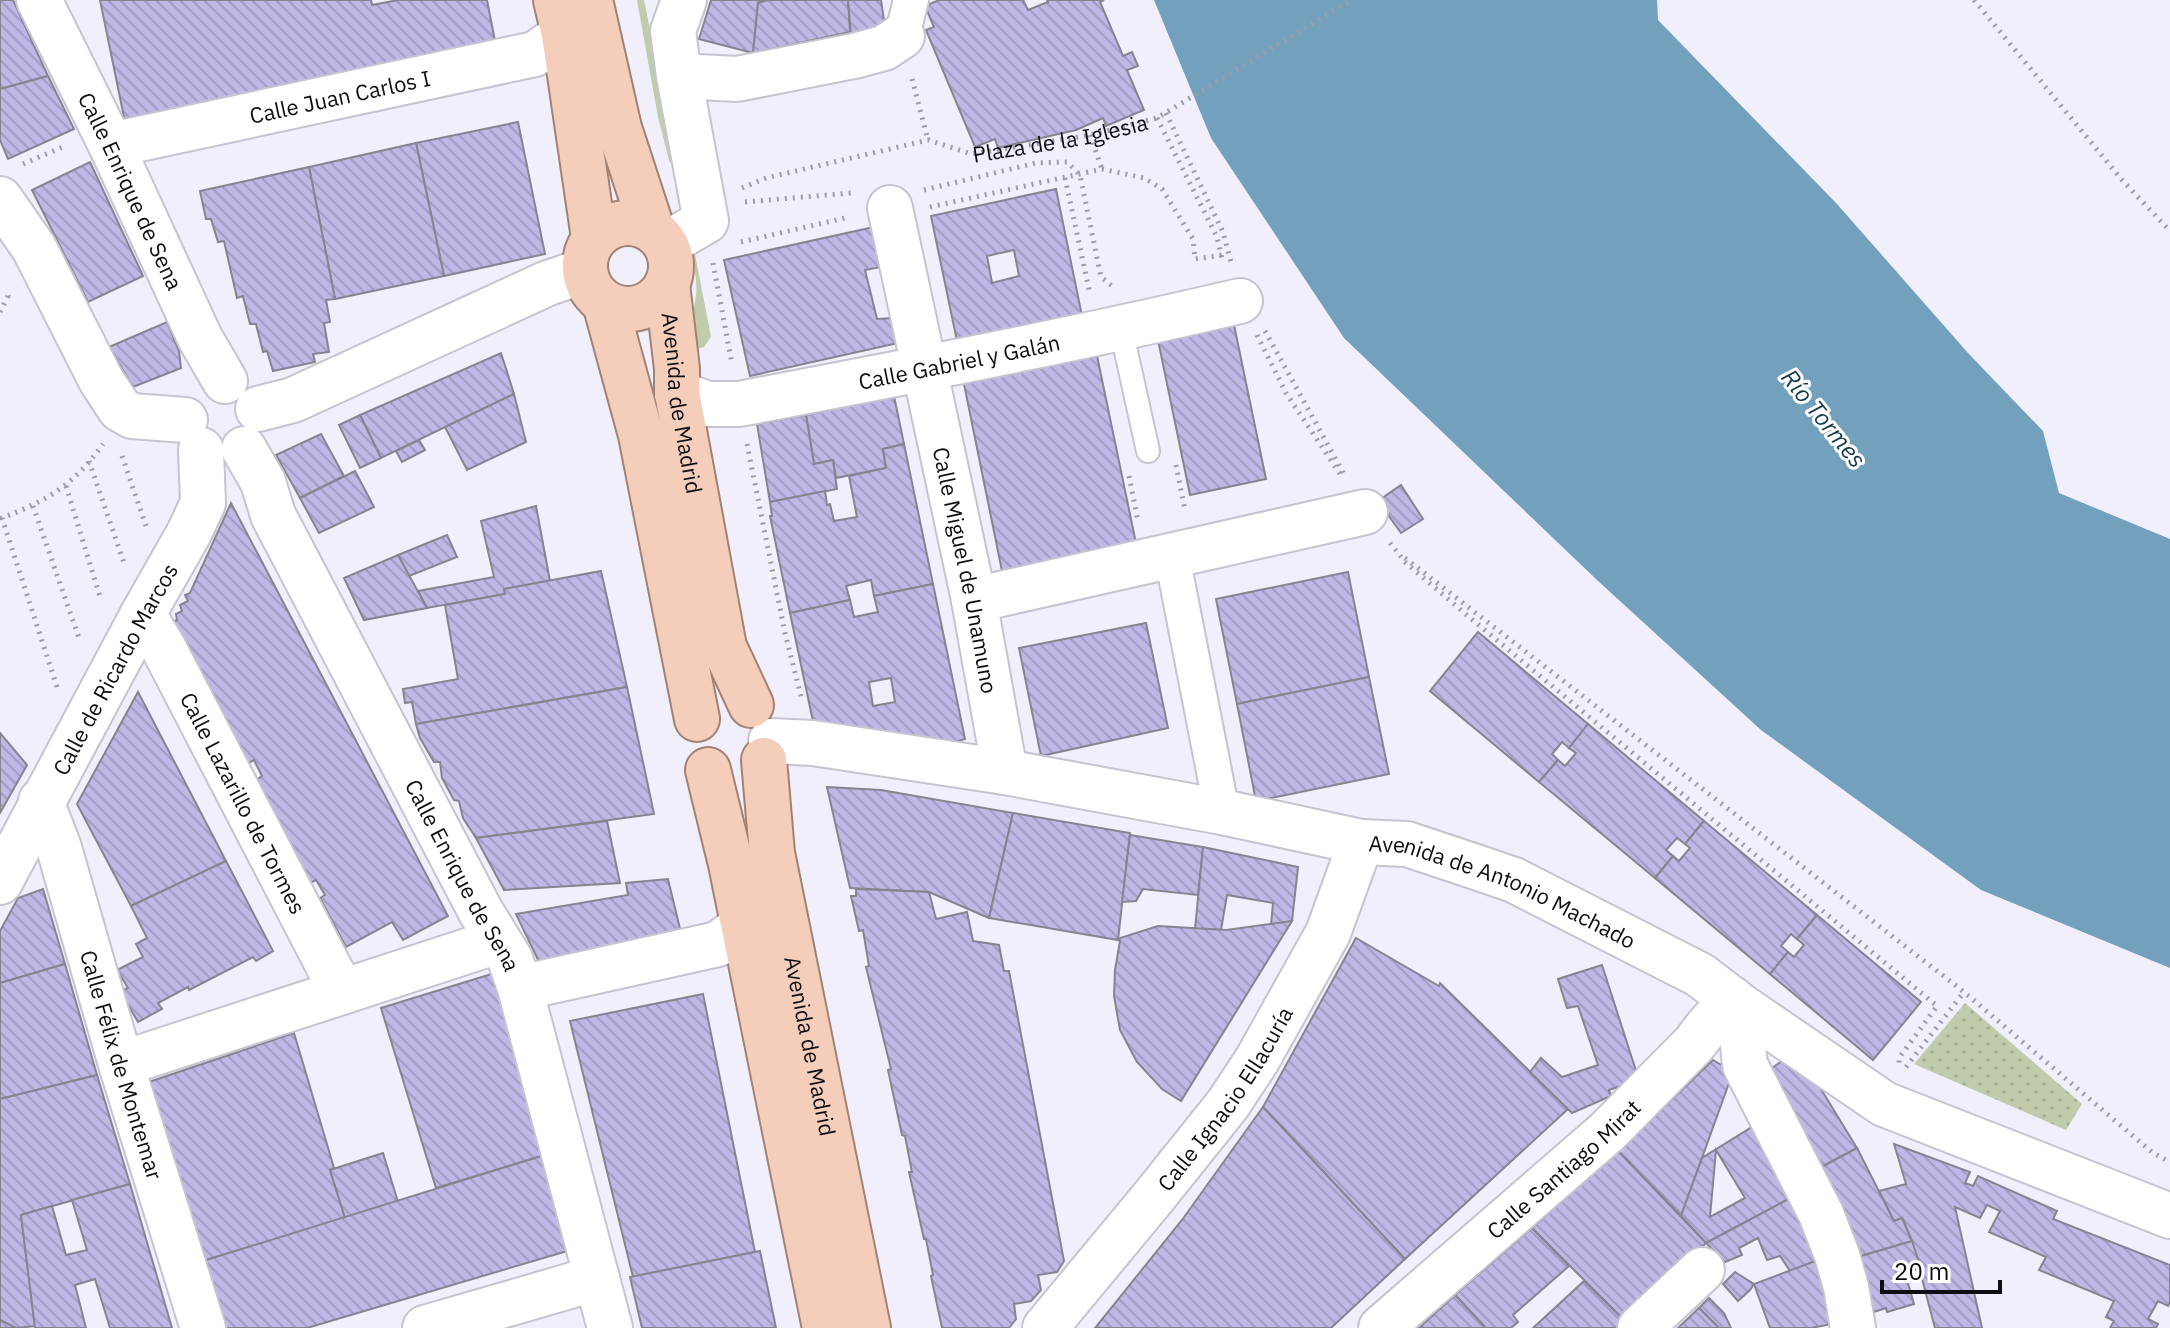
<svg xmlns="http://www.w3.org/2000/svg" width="2170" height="1328" font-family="'IBM Plex Sans',sans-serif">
	<defs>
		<pattern id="park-dots" width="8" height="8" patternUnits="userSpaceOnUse" patternTransform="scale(2)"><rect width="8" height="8" fill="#c0ccac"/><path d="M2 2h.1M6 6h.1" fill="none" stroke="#a4ae93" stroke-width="1.8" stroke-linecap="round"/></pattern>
		<pattern id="building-back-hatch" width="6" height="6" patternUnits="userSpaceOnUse" patternTransform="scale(2)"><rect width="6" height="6" fill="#beb8e6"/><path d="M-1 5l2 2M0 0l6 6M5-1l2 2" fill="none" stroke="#a29dc4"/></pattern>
	</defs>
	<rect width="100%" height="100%" fill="#f1effc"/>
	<g fill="#c0ccac">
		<polygon points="637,0 644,0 669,123 689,200 669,160 658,117"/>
		<path d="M694,249l17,88 -7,10 -18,4c-5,-23 8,-34 10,-56 2,-15 -3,-30 -6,-45z"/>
	</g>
	<polygon fill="url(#park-dots)" points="1965,1003 2082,1104 2066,1130 1914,1064"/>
	<polygon fill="#73a0bd" points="1154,0 1657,0 1658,20 1837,204 1968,353 2043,431 2059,493 2170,539 2170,968 1981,890 1761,730 1597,580 1344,338 1211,138"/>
	<g fill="url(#building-back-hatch)" stroke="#85848f" stroke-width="2" fill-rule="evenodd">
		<polygon points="0,0 13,0 48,76 0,89"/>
		<polygon points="100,0 371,0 372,5 398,0 487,0 495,41 125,122"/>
		<polygon points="711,0 768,0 758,3 753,53 699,39"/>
		<polygon points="768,0 848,0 850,32 753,53 758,3"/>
		<polygon points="848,0 881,0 886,34 851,35"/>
		<polygon points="939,0 1023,0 1028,10 1048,2 1047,0 1104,0 1100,2 1123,56 1132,52 1138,66 1127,70 1144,110 1106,126 1103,118 1076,130 998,148 995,139 975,147 926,30 934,27 925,6"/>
		<polygon points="48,76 74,129 8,159 0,140 0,89"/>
		<polygon points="518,122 545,254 444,276 416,143"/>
		<polygon points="416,143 444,276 335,299 309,167"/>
		<polygon points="90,162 143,276 88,302 32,190"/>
		<polygon points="309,167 335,299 326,300 330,322 324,323 329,352 313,354 315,362 273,371 267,351 263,352 256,324 250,324 243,296 237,298 224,241 218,242 211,219 206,219 200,191"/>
		<path d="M1056,189l26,127 -125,25 -26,-125zM1014,250l5,26 -27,7 -5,-27z"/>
		<polygon points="874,227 881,267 865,270 877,319 893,318 898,343 750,376 724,260"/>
		<polygon points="167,322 179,351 181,368 133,387 109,347"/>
		<polygon points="1234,325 1266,479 1190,495 1158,340"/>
		<polygon points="1096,351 1137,548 1003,576 963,379"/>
		<polygon points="501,353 514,394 381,458 360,415"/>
		<polygon points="514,394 526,442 467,470 445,427"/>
		<polygon points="894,396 904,444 883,449 886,468 836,478 833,460 814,464 806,415"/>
		<polygon points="360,415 381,458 360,468 339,425"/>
		<polygon points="806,415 814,464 833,460 837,489 770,502 757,424"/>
		<polygon points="321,434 344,476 300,498 276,455"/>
		<polygon points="419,440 425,450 402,462 396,451"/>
		<polygon points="904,444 933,584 874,596 871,580 846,586 850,600 790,613 770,516 772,516 770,502 825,491 827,505 830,504 834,521 857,517 849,476 886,468 883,449"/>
		<polygon points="355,471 374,507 319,533 300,498"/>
		<polygon points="1401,485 1423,519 1401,533 1378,501"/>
		<polygon points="231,503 448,916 403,940 392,922 346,947 320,898 325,895 316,880 310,883 256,780 262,776 254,760 248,763 172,622 177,620 176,614 182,611 180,605 188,601 185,595 190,593"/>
		<polygon points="536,506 550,581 504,589 505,594 427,608 418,591 494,577 481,521"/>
		<polygon points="447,535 457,557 409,576 398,555"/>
		<polygon points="398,555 427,608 364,620 344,578"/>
		<polygon points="601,571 627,687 416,724 412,702 405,703 403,689 458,679 445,605 505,594 504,589"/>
		<polygon points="1348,572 1369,677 1237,704 1216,599"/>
		<path d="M933,584l32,155 -26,7 -125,-20 -24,-113 60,-13 4,17 24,-5 -4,-16zM891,678l4,24 -22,4 -4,-24z"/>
		<polygon points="1146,623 1168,728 1041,756 1019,648"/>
		<polygon points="1478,632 1588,724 1569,748 1562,742 1552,754 1558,760 1539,782 1430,691"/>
		<polygon points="1369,677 1389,774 1256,801 1237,704"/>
		<polygon points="627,687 654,814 476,838 463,818 459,801 454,800 442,778 440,762 434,762 420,738 416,724"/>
		<polygon points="138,692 226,861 131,906 77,804"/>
		<polygon points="1588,724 1704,821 1685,844 1677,838 1666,850 1673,856 1655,878 1539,782 1558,760 1565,766 1576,753 1569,748"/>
		<polygon points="0,733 27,765 0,813"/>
		<polygon points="827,787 881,790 1013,813 989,918 929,892 850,888"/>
		<polygon points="1013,813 1130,833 1118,940 989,918"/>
		<polygon points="607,821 620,883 504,890 476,838"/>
		<polygon points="1704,821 1817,915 1797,939 1791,934 1781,946 1788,952 1770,974 1655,878 1673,856 1679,861 1690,848 1685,844"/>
		<polygon points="1130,835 1203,847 1198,895 1143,889 1136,901 1122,902"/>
		<polygon points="1203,847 1298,867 1292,921 1271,925 1273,903 1227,895 1221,930 1195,929"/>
		<polygon points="226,861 273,951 256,961 253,957 189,990 188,987 158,1003 162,1009 138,1022 120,991 128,988 117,970 143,957 136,944 147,938 131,906"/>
		<polygon points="668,879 682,937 542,968 516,914 628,895 626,883"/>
		<polygon points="43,889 65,964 0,983 0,931 18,898"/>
		<polygon points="856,889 929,892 936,919 967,912 973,941 999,945 1004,971 1009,971 1064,1261 1057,1272 1038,1275 1041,1290 1031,1301 1014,1304 1016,1319 1009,1328 942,1328 931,1276 933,1275 926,1239 924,1239 909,1172 912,1172 905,1136 902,1135 888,1070 891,1069 866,967 869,966 863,930 859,931 851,896 856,896"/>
		<polygon points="1817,915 1921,1002 1873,1060 1770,974 1788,952 1794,957 1804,945 1797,939"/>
		<polygon points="1292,921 1181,1101 1162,1089 1137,1062 1120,1030 1114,996 1115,970 1120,941 1117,939 1158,926 1226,930"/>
		<polygon points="1356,938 1439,986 1440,983 1568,1109 1405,1259 1263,1107"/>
		<polygon points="65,964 97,1075 0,1099 0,983"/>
		<polygon points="1602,965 1639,1080 1609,1090 1611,1096 1572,1113 1530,1072 1541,1058 1562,1077 1598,1065 1578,1006 1567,1008 1558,979"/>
		<polygon points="498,972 548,1154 436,1188 381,1008"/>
		<polygon points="703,994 755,1252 633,1277 570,1021"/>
		<polygon points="294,1033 334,1168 330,1170 345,1218 203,1261 149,1082"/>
		<polygon points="1785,1059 1816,1081 1857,1148 1812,1172 1763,1074"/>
		<polygon points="1713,1060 1733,1072 1681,1216 1618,1151"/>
		<polygon points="97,1075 130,1184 21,1215 35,1326 16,1328 0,1320 0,1099"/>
		<polygon points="1263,1107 1405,1259 1331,1328 1095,1328 1182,1220"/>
		<path d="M1760,1122l38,72 -92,49 -25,-27 21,-58zM1716,1150l29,48 -35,19z"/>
		<polygon points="1894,1144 1970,1172 1965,1183 1973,1186 1978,1176 2057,1211 2053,1219 2170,1265 2170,1302 2168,1306 2158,1301 2148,1319 2158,1324 2156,1328 2110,1328 2114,1321 2106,1317 2114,1301 2039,1270 2046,1257 1989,1232 2000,1211 1987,1205 1980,1218 1955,1207 1982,1328 1935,1328 1912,1241 1902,1218 1894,1221 1879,1191 1906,1184"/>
		<polygon points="1857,1148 1894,1221 1902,1218 1912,1241 1851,1259 1812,1172"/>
		<polygon points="1618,1151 1706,1243 1625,1321 1532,1228"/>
		<polygon points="383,1153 398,1202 345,1218 330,1170"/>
		<polygon points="548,1154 574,1249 307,1328 224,1328 203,1261"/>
		<polygon points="130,1184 172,1328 110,1328 95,1279 75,1285 86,1328 35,1328 21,1215 52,1206 66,1255 87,1250 72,1200"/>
		<polygon points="1798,1194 1826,1257 1790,1271 1780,1256 1767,1260 1758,1238 1739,1248 1742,1255 1725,1262 1706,1243"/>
		<polygon points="1532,1228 1569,1266 1513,1315 1518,1322 1511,1328 1486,1328 1455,1295"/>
		<polygon points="1912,1241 1921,1268 1905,1273 1914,1304 1887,1312 1886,1308 1865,1315 1851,1259"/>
		<polygon points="760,1251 776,1328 642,1328 630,1277"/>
		<polygon points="1826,1257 1837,1323 1811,1328 1770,1328 1754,1284"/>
		<polygon points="1735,1272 1754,1284 1750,1290 1738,1301 1723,1284"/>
		<polygon points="1584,1281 1625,1321 1618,1328 1533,1328"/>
		<polygon points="1455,1295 1486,1328 1419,1328"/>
		<polygon points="1709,1298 1724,1313 1731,1328 1719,1328 1699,1308"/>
		<polygon points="1699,1308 1719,1328 1678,1328"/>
		<polygon points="0,1320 16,1328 0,1328"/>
	</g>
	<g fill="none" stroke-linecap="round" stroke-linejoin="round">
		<g stroke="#c5c4d0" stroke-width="26">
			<polyline id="service" points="1121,329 1148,451"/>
		</g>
		<g stroke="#c5c4d0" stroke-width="38">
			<g id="pedestrian">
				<polyline points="902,36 911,0"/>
				<polyline points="1172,556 1222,812"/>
			</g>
		</g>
		<g stroke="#c5c4d0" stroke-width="48">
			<g id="minor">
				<path id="s2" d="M39,0l72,145 89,193 25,43"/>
				<polyline points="679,76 737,79 854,56 884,48 902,36"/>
				<path id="s3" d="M111,145l424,-91 29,-20"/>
				<polyline points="0,199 34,248 101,380 120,409 132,416 185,420"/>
				<path id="s4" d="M890,208l84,392 31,172"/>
				<polyline points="666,244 706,221 679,76 673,31 684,0"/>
				<path id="s5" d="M677,393l31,11h31c168,-32 335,-64 501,-103"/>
				<polyline points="258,409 293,400 548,283 584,271"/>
				<path id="s6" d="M244,449l19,33 10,33 208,397 29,47 10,29 90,340"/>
				<polyline points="974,600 1365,512"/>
				<path id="s7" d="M143,614l21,35 178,343"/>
				<path id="s8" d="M771,741l42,2 192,29 217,40 139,30 46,2 66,22 41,14 186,95 39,30 145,99 286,112"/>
				<path id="s9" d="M41,801l18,47 62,216 82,264"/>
				<path id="s10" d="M0,882l143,-268 46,-81 14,-30 -2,-53"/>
				<polyline points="520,988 718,944 744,925"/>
				<polyline points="1739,1005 1745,1065 1821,1214 1837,1255 1846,1287 1853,1328"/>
				<polyline points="121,1064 498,941"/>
				<polyline points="425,1328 597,1278"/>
				<path id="s11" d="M1045,1328l111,-134 72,-90 29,-44 71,-127 33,-91"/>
				<path id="s12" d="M1381,1328l226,-196 87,-88 13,-17 25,-28"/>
				<polyline points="1640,1328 1702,1270"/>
			</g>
		</g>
		<g stroke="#a28274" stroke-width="48">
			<g id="trunk">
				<polyline points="556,0 564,34 594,238"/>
				<polyline points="590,0 619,128 652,229"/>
				<circle cx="628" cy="266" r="43"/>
				<path id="s13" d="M667,284l10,85v24l47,254 27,58"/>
				<polyline points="605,303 641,435 697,719"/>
				<path id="s14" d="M764,760l8,93 96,475"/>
				<polyline points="708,770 731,864 825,1328"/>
			</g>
		</g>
		<g stroke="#9e9da7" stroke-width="5" stroke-dasharray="2 6" stroke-linecap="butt">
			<polyline points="1974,0 2122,180 2170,231"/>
			<polyline points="912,79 928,140"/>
			<polyline points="1166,113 1223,232 1231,262"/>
			<polyline points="1157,118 1217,237 1223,263"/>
			<polyline points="1090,135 1102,169"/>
			<polyline points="23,164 65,146"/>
			<polyline points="1065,178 1090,294"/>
			<path id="s1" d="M742,188l24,-10 162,-38 44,14 118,-19 67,-17 194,-118"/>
			<polyline points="924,190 1036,163 1067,162 1080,175 1101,277 1112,286"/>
			<polyline points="745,202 851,193"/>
			<polyline points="930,207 1102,169 1144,178 1162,189 1193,239 1195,259 1222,255"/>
			<polyline points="741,242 849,217"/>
			<polyline points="713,263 732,364"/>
			<polyline points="0,312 8,296 6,293"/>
			<polyline points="1265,331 1345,476"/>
			<polyline points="1257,335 1286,393 1340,474"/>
			<polyline points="747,444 785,633 802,700"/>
			<polyline points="122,456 146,526"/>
			<polyline points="89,461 124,563"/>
			<polyline points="1176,465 1185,510"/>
			<polyline points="1129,476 1138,521"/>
			<polyline points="66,486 101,600"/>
			<polyline points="33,506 80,641"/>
			<polyline points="1390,543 1406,563 1469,617 1937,1006 1899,1058 1899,1063"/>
			<polyline points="1405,558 1964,992 2153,1153 2170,1162"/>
			<path d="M57,687l-55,-169c46,-18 72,-33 101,-74"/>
			<polyline points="1906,1067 1964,992"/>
		</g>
		<use href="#service" stroke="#fff" stroke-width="22"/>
		<use href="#pedestrian" stroke="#fff" stroke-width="34"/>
		<use href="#minor" stroke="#fff" stroke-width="44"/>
		<use href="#trunk" stroke="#f4ceba" stroke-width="44"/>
	</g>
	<g text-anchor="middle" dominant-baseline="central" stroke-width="6" stroke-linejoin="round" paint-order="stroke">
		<g font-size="22" fill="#0e0e12" stroke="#fff">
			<text stroke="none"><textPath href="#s3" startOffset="234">Calle Juan Carlos I</textPath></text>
			<text stroke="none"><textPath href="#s1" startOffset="328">Plaza de la Iglesia</textPath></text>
			<text stroke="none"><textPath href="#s2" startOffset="212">Calle Enrique de Sena</textPath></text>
			<text stroke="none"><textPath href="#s5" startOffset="288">Calle Gabriel y Galán</textPath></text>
			<text stroke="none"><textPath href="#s13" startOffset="120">Avenida de Madrid</textPath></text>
			<text stroke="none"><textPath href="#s4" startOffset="370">Calle Miguel de Unamuno</textPath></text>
			<text stroke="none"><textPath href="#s10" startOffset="242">Calle de Ricardo Marcos</textPath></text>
			<text stroke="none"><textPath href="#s7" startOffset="214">Calle Lazarillo de Tormes</textPath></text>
			<text stroke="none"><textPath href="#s6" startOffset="480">Calle Enrique de Sena</textPath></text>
			<text stroke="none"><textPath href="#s8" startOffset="750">Avenida de Antonio Machado</textPath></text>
			<text stroke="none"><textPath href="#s14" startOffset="290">Avenida de Madrid</textPath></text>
			<text stroke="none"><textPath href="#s9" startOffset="276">Calle Félix de Montemar</textPath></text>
			<text stroke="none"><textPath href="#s11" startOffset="292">Calle Ignacio Ellacuría</textPath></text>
			<text stroke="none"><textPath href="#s12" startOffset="242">Calle Santiago Mirat</textPath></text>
		</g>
		<g font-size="24" font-style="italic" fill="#153b51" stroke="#fff">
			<text transform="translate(1824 418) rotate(51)">Río Tormes</text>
		</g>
	</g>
	<path d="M1882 1280v12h118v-12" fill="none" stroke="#0e0e12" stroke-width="4"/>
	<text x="1894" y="1280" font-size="24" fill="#0e0e12" stroke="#ffffff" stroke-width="6" paint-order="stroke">20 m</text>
</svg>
